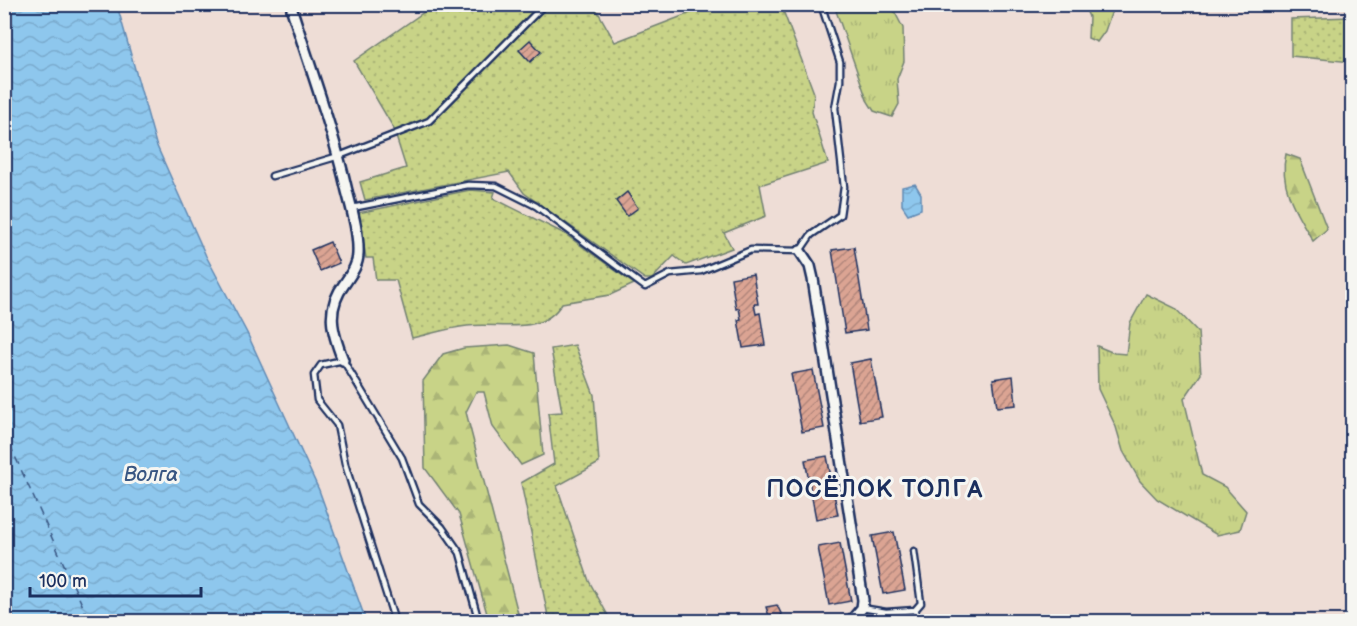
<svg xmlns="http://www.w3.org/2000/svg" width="1357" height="626" font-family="'Balsamiq Sans',sans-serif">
	<defs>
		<pattern id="grass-tufts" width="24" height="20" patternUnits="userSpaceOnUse" patternTransform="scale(1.5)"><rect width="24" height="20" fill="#c8d387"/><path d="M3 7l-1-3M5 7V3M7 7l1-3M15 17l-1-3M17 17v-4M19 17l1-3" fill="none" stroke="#abb577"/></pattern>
		<pattern id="forest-firs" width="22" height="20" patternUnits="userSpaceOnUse" patternTransform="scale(1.5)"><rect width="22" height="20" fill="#c8d387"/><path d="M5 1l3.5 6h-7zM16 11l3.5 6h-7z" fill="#abb577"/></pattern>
		<pattern id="park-dots" width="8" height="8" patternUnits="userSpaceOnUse" patternTransform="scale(1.5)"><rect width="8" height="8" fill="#c8d387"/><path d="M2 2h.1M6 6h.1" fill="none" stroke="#abb577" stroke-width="1.8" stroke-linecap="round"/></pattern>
		<pattern id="water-waves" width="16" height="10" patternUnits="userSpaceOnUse" patternTransform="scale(1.5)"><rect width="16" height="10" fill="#8ec7ed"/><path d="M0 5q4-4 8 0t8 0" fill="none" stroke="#7aabce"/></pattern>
		<pattern id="building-hatch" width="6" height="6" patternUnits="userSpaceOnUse" patternTransform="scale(1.5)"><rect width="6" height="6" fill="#dba493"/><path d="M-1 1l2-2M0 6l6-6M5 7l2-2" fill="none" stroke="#b1867b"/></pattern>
	</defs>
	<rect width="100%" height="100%" fill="#eeddd6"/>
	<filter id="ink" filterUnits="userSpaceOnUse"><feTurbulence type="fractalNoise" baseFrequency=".0167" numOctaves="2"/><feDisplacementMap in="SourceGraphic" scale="12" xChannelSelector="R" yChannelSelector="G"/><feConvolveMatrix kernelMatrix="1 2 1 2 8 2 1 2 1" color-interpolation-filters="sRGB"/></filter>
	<g filter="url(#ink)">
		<g fill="url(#grass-tufts)" stroke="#728172" stroke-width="1.5">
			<polygon points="834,5 891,5 903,28 904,61 897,79 899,104 892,117 874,111 867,100"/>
			<polygon points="1084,5 1114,5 1105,31 1097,42 1088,38 1089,17"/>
			<polygon points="1146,294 1175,308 1198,332 1201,374 1184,399 1202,475 1225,487 1246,511 1240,530 1217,535 1157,499 1140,481 1123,451 1116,427 1098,389 1097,346 1114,353 1126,354 1130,323"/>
		</g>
		<g fill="url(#forest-firs)" stroke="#728172" stroke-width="1.5">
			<path d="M1286,154l14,5 27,70 -14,12c-16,-27 -35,-55 -27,-87z"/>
			<polygon points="509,345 534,353 543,455 521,465 493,427 484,392 476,392 466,412 520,621 489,621 459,514 425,468 423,381 443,354 464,348"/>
		</g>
		<g fill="url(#park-dots)" stroke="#728172" stroke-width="1.5">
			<polygon points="434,5 594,5 615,42 711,5 781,5 814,93 812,112 828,163 760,185 766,216 724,233 732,248 686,265 674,256 652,279 645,279 524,193 509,172 365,200 360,182 406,168 393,127 354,61"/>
			<polygon points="1352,17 1352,62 1291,56 1291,19"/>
			<path d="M470,190l25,2 -2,6 72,36 69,50 -24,11 -48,8c-20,34 -62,19 -95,23 -18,2 -37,8 -55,12l-16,-58h-20l-3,-22h-7l-8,-45z"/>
			<polygon points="575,345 594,395 599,463 557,486 589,581 611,621 549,621 521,483 554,464 548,413 562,412 551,349"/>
		</g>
		<g fill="url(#water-waves)" stroke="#608ab4" stroke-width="1.5">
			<polygon points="4,5 117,5 156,144 206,256 247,333 319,490 366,621 5,621"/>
			<polygon points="915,184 921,194 921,209 908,214 902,205 902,187"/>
		</g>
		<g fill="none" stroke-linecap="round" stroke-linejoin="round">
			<polyline stroke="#385582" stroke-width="1.5" stroke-dasharray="8 6" stroke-linecap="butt" points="4,432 90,622"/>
		</g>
		<g fill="url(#building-hatch)" stroke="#1b2f5e" stroke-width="1.5">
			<polygon points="530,40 541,52 530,62 519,50"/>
			<polygon points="627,192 638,208 627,216 616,201"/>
			<polygon points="330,242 339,263 320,271 311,250"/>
			<polygon points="854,247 867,330 845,333 832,250"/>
			<polygon points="753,274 758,304 754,304 756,314 760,313 765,345 743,348 738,320 741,319 739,308 736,309 731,278"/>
			<polygon points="871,359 882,417 860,421 850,363"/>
			<polygon points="813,370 824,428 802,432 791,374"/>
			<polygon points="1013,376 1016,405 997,407 993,379"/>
			<polygon points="827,456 838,515 816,519 805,460"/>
			<polygon points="894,532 905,590 883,594 872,536"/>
			<polygon points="840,543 851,601 829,605 818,547"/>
			<polygon points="777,605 785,622 771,622 766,607"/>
		</g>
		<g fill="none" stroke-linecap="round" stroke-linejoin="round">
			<g stroke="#1b2f5e" stroke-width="9">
				<g id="lane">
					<polyline points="272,176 339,156 429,121 545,4"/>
					<polyline points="352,208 468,185 496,186 536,206 645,287 670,274 701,271 751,250 800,251 811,235 840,215 844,187 835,108 840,81 840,62 821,4"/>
					<polyline points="862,608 886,612 915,610 921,603 914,551"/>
					<polyline points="915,610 917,622"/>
					<polyline points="395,622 345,464 337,425 317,400 314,375 321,365 343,360 402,458 419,504 442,527 460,553 479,622"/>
				</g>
			</g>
			<g stroke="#1b2f5e" stroke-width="14">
				<g id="street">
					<path d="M293,4l-1,6c19,60 41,120 55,181 5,19 12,43 11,63 0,11 -7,20 -13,29 -20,26 -13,49 -2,77"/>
					<polyline points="800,251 810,266 813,279 863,600 862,608 850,622"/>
				</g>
			</g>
			<use href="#lane" stroke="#f6f6f2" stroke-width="4.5"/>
			<use href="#street" stroke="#f6f6f2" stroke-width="9"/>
		</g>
	</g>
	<g text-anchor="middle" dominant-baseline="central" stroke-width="6" stroke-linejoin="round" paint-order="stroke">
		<g font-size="20" font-style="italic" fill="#385582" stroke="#f6f6f2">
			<text x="151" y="475">Волга</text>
		</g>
		<g font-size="24" font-weight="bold" letter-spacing="1.5" fill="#1b2f5e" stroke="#f6f6f2">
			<text x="875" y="489">ПОСЁЛОК ТОЛГА</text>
		</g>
	</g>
	<rect width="1357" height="626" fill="none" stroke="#f6f6f2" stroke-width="24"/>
	<rect x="12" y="12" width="1333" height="602" fill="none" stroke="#1b2f5e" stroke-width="2" filter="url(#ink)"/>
	<path d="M30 587v9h171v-9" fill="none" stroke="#1b2f5e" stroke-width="3"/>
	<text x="39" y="587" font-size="18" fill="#1b2f5e" stroke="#f6f6f2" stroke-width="4.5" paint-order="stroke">100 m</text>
</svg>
